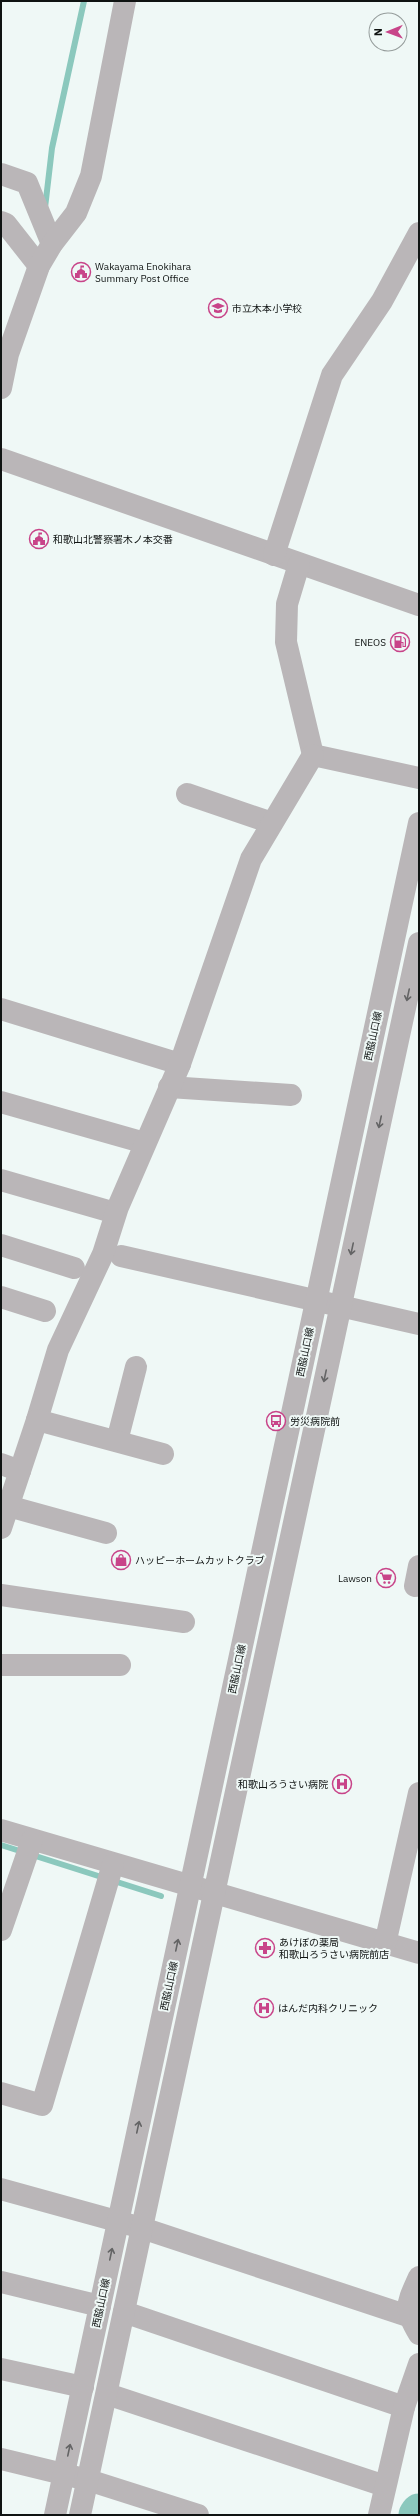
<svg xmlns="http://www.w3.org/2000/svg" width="420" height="2516" font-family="'IBM Plex Sans','Noto Sans JP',sans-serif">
	<rect width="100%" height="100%" fill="#eff8f6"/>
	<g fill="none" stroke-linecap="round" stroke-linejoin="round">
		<g stroke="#8bc8bd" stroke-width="6">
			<polyline points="45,208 52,148 84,1"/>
			<polyline points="1,1845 161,1896"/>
		</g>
		<polyline stroke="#8bc8bd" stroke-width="37" points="417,2515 419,2512"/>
		<g stroke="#bab6b8" stroke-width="22">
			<polyline points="1,174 27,183 52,244"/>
			<polyline points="1,222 6,224 39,266"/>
			<polyline points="1,388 8,354 39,266 52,244 76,213 91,176 125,1"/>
			<polyline points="1,459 419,605"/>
			<polyline points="274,555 332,375 382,301 419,233"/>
			<polyline points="299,564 287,604 286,642 313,755 419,778"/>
			<polyline points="187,794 272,823"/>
			<polyline points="1,1009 180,1064"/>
			<polyline points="169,1087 291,1095"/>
			<polyline points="1,1102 145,1143"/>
			<polyline points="1,1180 105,1210"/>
			<polyline points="1,1245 74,1268"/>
			<polyline points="121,1256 419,1324"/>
			<polyline points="1,1297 45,1311"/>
			<polyline points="37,1420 58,1350 103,1254 118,1207 180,1064 251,859 313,755"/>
			<polyline points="117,1441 136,1367"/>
			<polyline points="1,1464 20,1471"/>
			<polyline points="8,1506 106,1533"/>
			<polyline points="1,1528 37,1420 163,1454"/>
			<polyline points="415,1586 419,1566"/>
			<polyline points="1,1595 184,1622"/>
			<polyline points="1,1665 120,1665"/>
			<polyline points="1,1830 419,1953"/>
			<polyline points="1,1930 32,1840"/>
			<polyline points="385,1944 419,1793"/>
			<polyline points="1,2093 42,2105 113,1864"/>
			<polyline points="1,2189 142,2228 408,2316"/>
			<path d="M419,2277c-12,27 -16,31 0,57"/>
			<polyline points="1,2282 100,2306"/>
			<polyline points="124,2312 404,2407"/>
			<polyline points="1,2369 83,2387"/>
			<polyline points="107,2394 385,2486"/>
			<polyline points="1,2459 88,2480 198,2515"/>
			<polyline points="55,2515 419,823"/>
			<polyline points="80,2515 419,943"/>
			<polyline points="379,2515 404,2407 419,2364"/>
		</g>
	</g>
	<defs><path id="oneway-shaft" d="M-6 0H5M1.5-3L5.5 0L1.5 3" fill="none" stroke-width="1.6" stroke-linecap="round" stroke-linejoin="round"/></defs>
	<g stroke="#646465">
		<use href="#oneway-shaft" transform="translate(408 995) rotate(102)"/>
		<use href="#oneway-shaft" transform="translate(380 1122) rotate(102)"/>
		<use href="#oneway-shaft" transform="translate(352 1249) rotate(102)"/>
		<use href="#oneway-shaft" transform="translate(325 1376) rotate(102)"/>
		<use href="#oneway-shaft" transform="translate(177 1945) rotate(-78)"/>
		<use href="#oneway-shaft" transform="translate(138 2127) rotate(-78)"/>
		<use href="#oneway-shaft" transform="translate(111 2254) rotate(-78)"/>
		<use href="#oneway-shaft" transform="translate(69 2450) rotate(-78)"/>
	</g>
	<defs>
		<g id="civic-ring" transform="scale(1)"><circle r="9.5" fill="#eff8f6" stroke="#c84489" stroke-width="1.5"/><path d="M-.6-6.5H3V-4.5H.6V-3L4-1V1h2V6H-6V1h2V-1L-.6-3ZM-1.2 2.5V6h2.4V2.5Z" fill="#c84489"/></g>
		<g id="school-ring" transform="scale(1)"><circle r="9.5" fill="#eff8f6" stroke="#c84489" stroke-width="1.5"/><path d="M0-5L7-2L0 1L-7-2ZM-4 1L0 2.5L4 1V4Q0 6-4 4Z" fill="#c84489"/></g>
		<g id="fuel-ring" transform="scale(1)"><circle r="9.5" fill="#eff8f6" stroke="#c84489" stroke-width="1.5"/><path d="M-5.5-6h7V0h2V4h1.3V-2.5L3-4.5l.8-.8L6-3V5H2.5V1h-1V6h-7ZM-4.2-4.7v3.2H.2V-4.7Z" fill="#c84489"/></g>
		<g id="bus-ring" transform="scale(1)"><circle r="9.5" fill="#eff8f6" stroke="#c84489" stroke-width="1.5"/><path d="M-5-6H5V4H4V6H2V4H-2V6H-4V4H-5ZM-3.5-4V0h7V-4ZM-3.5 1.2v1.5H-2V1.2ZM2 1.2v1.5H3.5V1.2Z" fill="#c84489"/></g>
		<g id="shop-ring" transform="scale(1)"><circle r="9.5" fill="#eff8f6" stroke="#c84489" stroke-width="1.5"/><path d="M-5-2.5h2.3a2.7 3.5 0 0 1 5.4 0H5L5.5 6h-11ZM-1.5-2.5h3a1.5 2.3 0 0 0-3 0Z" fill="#c84489"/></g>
		<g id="supermarket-ring" transform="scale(1)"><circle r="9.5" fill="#eff8f6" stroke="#c84489" stroke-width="1.5"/><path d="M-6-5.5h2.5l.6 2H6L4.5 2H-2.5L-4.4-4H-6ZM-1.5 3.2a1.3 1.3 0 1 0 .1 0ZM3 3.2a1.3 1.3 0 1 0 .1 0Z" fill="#c84489"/></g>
		<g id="hospital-ring" transform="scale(1)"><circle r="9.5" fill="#eff8f6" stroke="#c84489" stroke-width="1.5"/><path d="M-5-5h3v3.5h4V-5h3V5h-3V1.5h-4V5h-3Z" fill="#c84489"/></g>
		<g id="pharmacy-ring" transform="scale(1)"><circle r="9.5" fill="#eff8f6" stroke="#c84489" stroke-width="1.5"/><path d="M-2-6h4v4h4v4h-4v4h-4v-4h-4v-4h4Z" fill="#c84489"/></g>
	</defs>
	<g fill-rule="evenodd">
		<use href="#civic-ring" x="81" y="272"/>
		<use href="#school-ring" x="218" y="308"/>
		<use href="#civic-ring" x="39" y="539"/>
		<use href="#fuel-ring" x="400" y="642"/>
		<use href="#bus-ring" x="276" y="1421"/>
		<use href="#shop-ring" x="121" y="1560"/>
		<use href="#supermarket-ring" x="386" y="1578"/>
		<use href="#hospital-ring" x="342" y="1784"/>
		<use href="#pharmacy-ring" x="265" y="1948"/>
		<use href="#hospital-ring" x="264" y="2008"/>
	</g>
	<g text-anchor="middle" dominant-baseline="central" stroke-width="4" stroke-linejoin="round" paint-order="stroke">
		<g font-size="10" fill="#0f1312" stroke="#eff8f6" text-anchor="start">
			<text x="95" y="266">Wakayama Enokihara<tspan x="95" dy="12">Summary Post Office</tspan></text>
			<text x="232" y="308">市立木本小学校</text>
			<text x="53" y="539">和歌山北警察署木ノ本交番</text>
			<text x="386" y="642" text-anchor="end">ENEOS</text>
			<text x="290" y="1421">労災病院前</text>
			<text x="135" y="1560">ハッピーホームカットクラブ</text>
			<text x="372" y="1578" text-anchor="end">Lawson</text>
			<text x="328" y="1784" text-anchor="end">和歌山ろうさい病院</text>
			<text x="279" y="1942">あけぼの薬局<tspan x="279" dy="12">和歌山ろうさい病院前店</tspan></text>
			<text x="278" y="2008">はんだ内科クリニック</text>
		</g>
		<g font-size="10" fill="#0f1312" stroke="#eff8f6">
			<text transform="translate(373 1036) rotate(-78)">西脇山口線</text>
			<text transform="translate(305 1352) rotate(-78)">西脇山口線</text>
			<text transform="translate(237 1669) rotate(-78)">西脇山口線</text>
			<text transform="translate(169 1986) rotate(-78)">西脇山口線</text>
			<text transform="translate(101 2303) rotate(-78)">西脇山口線</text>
		</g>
	</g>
	<rect width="420" height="2516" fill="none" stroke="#0f1312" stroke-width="4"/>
	<g transform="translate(388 32) rotate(269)"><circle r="19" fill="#eff8f6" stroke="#959c9b"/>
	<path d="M0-3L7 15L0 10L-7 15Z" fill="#c84489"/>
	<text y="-6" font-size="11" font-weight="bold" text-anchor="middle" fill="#0f1312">N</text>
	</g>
</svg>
